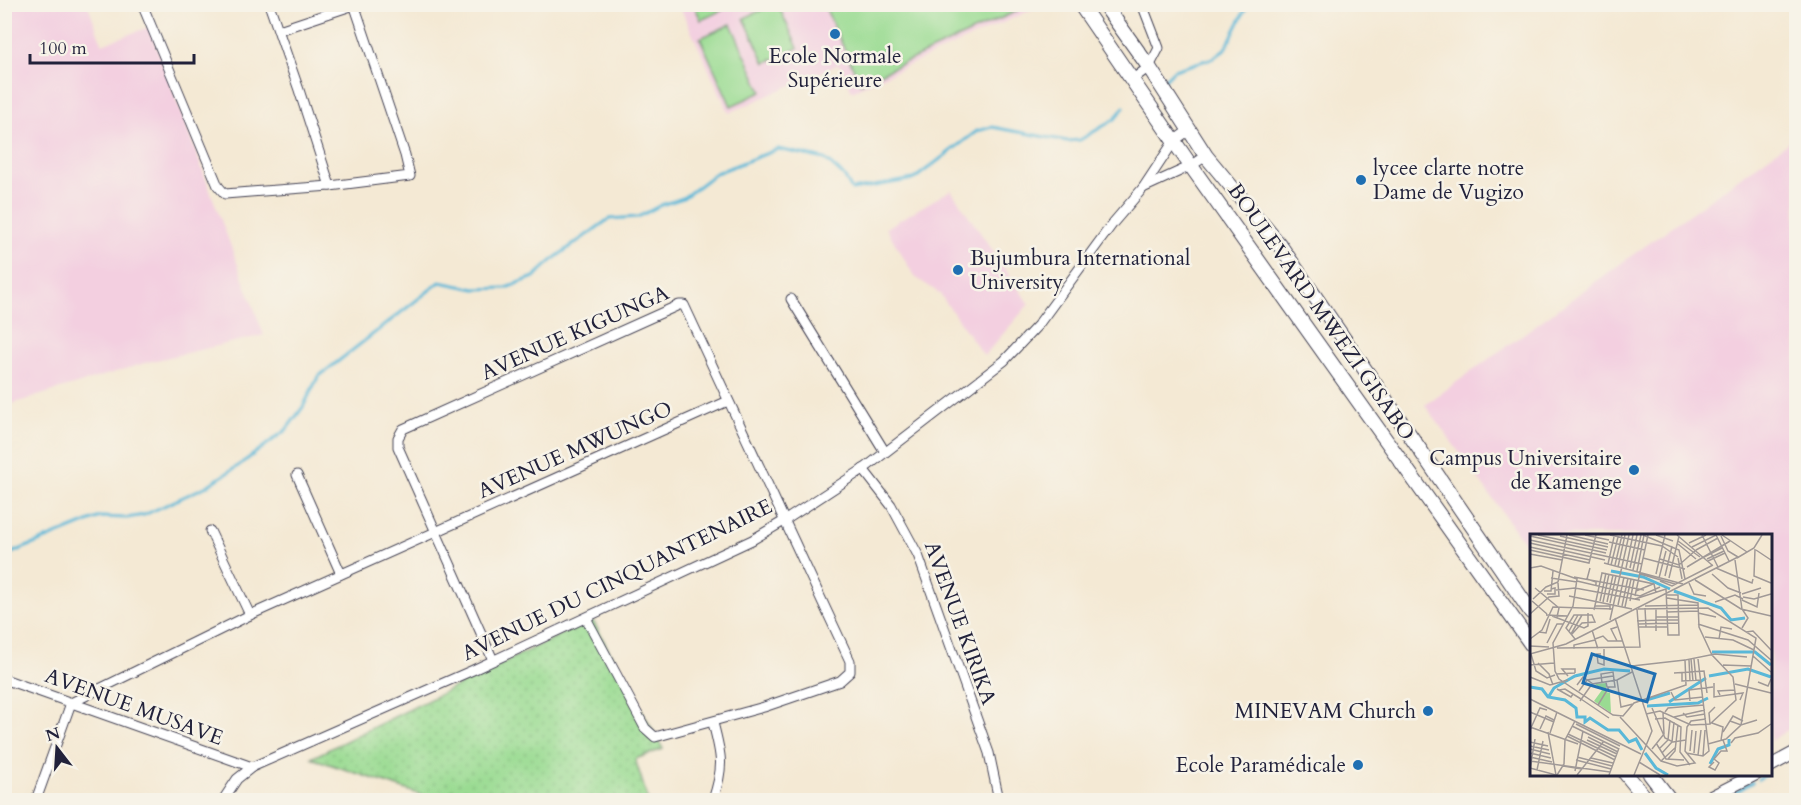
<svg xmlns="http://www.w3.org/2000/svg" width="1801" height="805" font-family="Cardo,serif">
	<defs>
		<pattern id="grass-dots" width="8" height="8" patternUnits="userSpaceOnUse" patternTransform="scale(1.5)"><rect width="8" height="8" fill="#9adb92"/><path d="M2 2h.1M6 6h.1" fill="none" stroke="#84bc7f" stroke-width="1.8" stroke-linecap="round"/></pattern>
	</defs>
	<rect width="100%" height="100%" fill="#f7f3e8"/>
	<filter id="ink" filterUnits="userSpaceOnUse"><feTurbulence type="fractalNoise" baseFrequency=".0167" numOctaves="2"/><feDisplacementMap in="SourceGraphic" scale="12" xChannelSelector="R" yChannelSelector="G"/><feConvolveMatrix kernelMatrix="1 2 1 2 8 2 1 2 1" color-interpolation-filters="sRGB"/></filter>
	<filter id="wash" filterUnits="userSpaceOnUse"><feTurbulence type="fractalNoise" baseFrequency=".008" numOctaves="4" result="noise"/><feDisplacementMap in="SourceGraphic" scale="24" xChannelSelector="R" yChannelSelector="G"/><feGaussianBlur stdDeviation="1.35" result="paint"/><feColorMatrix in="noise" values="0 0 0 0 0 0 0 0 0 0 0 0 0 0 0 0 0 1.4 0 .05"/><feComposite in="paint" operator="in"/></filter>
	<g filter="url(#wash)">
		<rect width="100%" height="100%" fill="#f4e9d4"/>
		<g fill="#f3cfe0">
			<polygon points="5,5 88,5 102,44 149,27 264,335 148,362 5,406"/>
			<polygon points="679,5 1042,5 852,91 839,64 729,113"/>
			<polygon points="1796,137 1796,725 1770,741 1770,535 1531,535 1531,552 1425,405"/>
			<polygon points="951,190 1029,304 984,356 939,293 915,277 886,228"/>
		</g>
		<polygon fill="url(#grass-dots)" stroke="#5e7e66" stroke-width="1.5" points="592,619 663,749 635,759 648,800 437,800 311,758"/>
		<g fill="#9adb92" stroke="#5e7e66" stroke-width="1.5">
			<polygon points="1014,4 1017,11 860,83 824,5"/>
			<polygon points="694,5 720,5 723,10 701,20"/>
			<polygon points="773,5 778,5 798,48 765,63 744,18"/>
			<polygon points="731,24 762,92 731,106 700,38"/>
		</g>
		<g fill="none" stroke-linecap="round" stroke-linejoin="round">
			<g stroke="#5ab8d8" stroke-width="3">
				<polyline points="1163,81 1174,70 1213,58 1226,48 1248,4"/>
				<polyline points="4,556 100,517 127,518 144,515 207,486 238,466 286,430 303,407 318,377 440,282 475,289 506,288 534,277 556,257 609,219 638,217 661,205 683,198 716,173 778,149 825,159 844,176 852,190 914,179 977,131 992,127 1067,141 1080,140 1115,119 1124,107"/>
				<polyline points="1758,779 1767,774"/>
				<polyline points="1723,800 1752,782"/>
			</g>
		</g>
	</g>
	<g filter="url(#ink)">
		<g fill="none" stroke-linecap="round" stroke-linejoin="round">
			<g stroke="#424052" stroke-width="11">
				<g id="street">
					<polyline points="142,4 218,186 225,194 330,186 410,176 405,155 354,4"/>
					<polyline points="269,4 299,90 330,186"/>
					<polyline points="279,30 354,5"/>
					<polyline points="1133,79 1149,67 1159,48 1142,4"/>
					<polyline points="1143,188 1191,166 1206,156"/>
					<polyline points="791,299 885,452"/>
					<polyline points="863,469 891,505 918,555 989,753 999,800"/>
					<polyline points="297,475 341,574"/>
					<polyline points="210,531 250,615"/>
					<polyline points="493,660 398,447 398,438 403,429 679,305 684,305 850,661 850,672 840,681 764,707 655,737 645,728 586,618"/>
					<polyline points="4,679 252,767"/>
					<polyline points="36,800 71,703 250,615 728,401"/>
					<polyline points="223,800 237,779 252,767 473,670 752,540 784,521 865,468 1004,361 1038,325 1113,223 1143,188 1174,141 1189,130"/>
					<path d="M713,800c11,-33 9,-43 0,-77"/>
				</g>
			</g>
			<g stroke="#424052" stroke-width="14">
				<g id="secondary">
					<polyline points="1770,766 1796,752"/>
					<polyline points="1705,800 1756,774"/>
				</g>
			</g>
			<g stroke="#424052" stroke-width="16">
				<g id="primary">
					<polyline points="1080,4 1191,166 1531,644"/>
					<polyline points="1104,4 1149,67 1206,156 1279,244 1531,612"/>
					<polyline points="1626,774 1647,800"/>
					<polyline points="1650,774 1670,800"/>
				</g>
			</g>
			<use href="#street" stroke="#fff" stroke-width="9"/>
			<use href="#secondary" stroke="#fff" stroke-width="12"/>
			<use href="#primary" stroke="#fff" stroke-width="14"/>
		</g>
	</g>
	<g fill="#1f6fb2" stroke="#f7f3e8" stroke-width="2">
		<circle cx="835" cy="34" r="6"/>
		<circle cx="1361" cy="180" r="6"/>
		<circle cx="958" cy="270" r="6"/>
		<circle cx="1634" cy="470" r="6"/>
		<circle cx="1428" cy="711" r="6"/>
		<circle cx="1358" cy="765" r="6"/>
	</g>
	<g text-anchor="middle" dominant-baseline="central" stroke-width="5" stroke-linejoin="round" paint-order="stroke">
		<g font-size="21" fill="#22223b" stroke="#f7f3e8" text-anchor="end">
			<text x="835" y="56" text-anchor="middle">Ecole Normale<tspan x="835" dy="24">Supérieure</tspan></text>
			<text x="1373" y="168" text-anchor="start">lycee clarte notre<tspan x="1373" dy="24">Dame de Vugizo</tspan></text>
			<text x="970" y="258" text-anchor="start">Bujumbura International<tspan x="970" dy="24">University</tspan></text>
			<text x="1622" y="458">Campus Universitaire<tspan x="1622" dy="24">de Kamenge</tspan></text>
			<text x="1416" y="711">MINEVAM Church</text>
			<text x="1346" y="765">Ecole Paramédicale</text>
		</g>
		<g font-size="21" fill="#22223b" stroke="#f7f3e8">
			<text transform="translate(1321 312) rotate(55)">BOULEVARD MWEZI GISABO</text>
			<text transform="translate(575 333) rotate(-24)">AVENUE KIGUNGA</text>
			<text transform="translate(575 450) rotate(-24)">AVENUE MWUNGO</text>
			<text transform="translate(617 580) rotate(-26)">AVENUE DU CINQUANTENAIRE</text>
			<text transform="translate(960 623) rotate(70)">AVENUE KIRIKA</text>
			<text transform="translate(134 707) rotate(20)">AVENUE MUSAVE</text>
		</g>
	</g>
	<g transform="translate(1530 534)">
		<rect width="242" height="242" fill="#f4e9d4"/>
		<path d="M76,149v9l4,1 1,20 -17,-12 8,-11 -7,-6z" fill="#9adb92"/>
		<path fill="none" stroke="#5ab8d8" stroke-width="3" d="M81,37l32,6 27,12M144,57l47,17 10,12 14,-2M182,118h43l16,13M179,142l39,-7 23,8M0,153l12,2 6,8 17,3 11,8 1,9h8v5l5,-4 18,12h11l10,12 7,-3 6,11M19,162l5,-8 21,-12 29,-7 26,2M113,167l27,-8M139,168l37,-24M117,172l51,-3 10,-5M115,219l11,15 12,7M180,230l8,-15 11,-4v-6"/>
		<path fill="none" stroke="#a09997" stroke-width="1.5" d="M8,1l69,15M39,1l39,9M55,1l24,5M80,1l52,11 16,11M113,1l36,15 6,29M126,1l17,6M147,1l35,30M172,1l16,32M192,1l25,17M0,2l76,17M30,2l48,11M191,2l7,15 10,6M0,6l112,24M148,7l22,16M79,8l36,8M0,9l75,17M159,9l17,-8M148,10l18,15M0,13l60,13M162,13l24,-12 13,26M225,15l-1,27 17,7M0,16l59,13 7,-28M166,16l22,-12M226,16l15,10M0,20l32,6M174,23l18,-9M113,24l42,11M148,24l4,21M207,24l17,-10 8,-13M130,25l19,6 17,-15M177,25l17,-8M205,26l7,49 6,9 -6,10M178,27l17,-8M74,29l79,21M78,30l6,-27M81,31l7,-28M85,31l7,-30M88,33l7,-32M157,33l43,-26M0,34l11,-2 36,13 -4,27 -20,37 2,28 4,8 54,36 10,1 11,-13 52,-18 -1,-25 30,-6 32,3M60,34l-3,11 9,3v4M96,34l7,-33M100,34l7,-33M186,34l21,9M103,36l8,-35M107,37l7,-36M110,40l35,10M126,40l9,-39M182,40l16,14 13,5M135,42l7,-30M44,43l70,13M207,43l15,6 1,-4M21,44l26,4M129,44l7,-27M139,44l10,-42M165,46l46,29 30,7M47,47l63,15 20,-9M130,47l12,5 41,-21M159,49l5,11 12,2M5,54l24,20 -2,9M26,56l19,-2 65,12M14,57h7l2,-20M106,57l17,-7M17,60h8v-6l-4,1M212,60l19,-6M39,62l63,13M105,62l13,-61M213,63l11,2 17,-5M3,65l13,-12 12,-5 9,-47M105,65l31,-10 2,46h11l-1,-40h-11M212,66l15,7 2,-14M2,67l15,13M70,67l6,-28M100,67l4,-21M73,68l6,-28M77,68l6,-27M185,68l20,-7 8,4M80,69l6,-27M88,71l6,-28M65,72h15v4M92,72l6,-28M115,72l53,-1M95,73l6,-28M115,74l1,19M108,75l70,-1 48,30 -15,87 -15,14 -18,5M126,75v22M64,76l8,-37 52,11 2,9M137,78l31,-1M168,79l18,4M0,80l19,-17 10,-1 -1,-13M16,81l21,1M22,82l32,12 4,-2v-13M126,83h22M85,84l37,113 -18,44M80,86l19,-85M126,86h22M107,87l19,-1M108,90l40,-1M168,90l50,16 23,20M87,93l-6,2 6,12M109,93h28M62,96l6,19M39,97l9,-16M9,98l7,1 4,-14M216,98l7,-1 18,19M41,100l-5,-6 8,-13h18l3,7 -13,1 -10,11M175,103l28,3 21,10M0,105l12,-9 11,-23 60,2M45,105l-4,-5 11,-19M65,105l8,-3 5,5h14M189,105l2,-12 11,2M17,109l10,-19h6M0,112l19,1M27,114l83,-1 -3,-38M44,115v-4l21,-5M0,120l36,-10 172,-87M1,120l5,17 11,7 8,-3M71,120h-4l1,9 6,2v-16M223,122l18,16M161,125l2,22M164,125l2,22M159,126l1,21M8,129l11,11 4,11M0,131l24,-2M193,131l28,1M102,132l53,-6M152,138v9l19,-1M144,139l30,-2 3,22M26,140l19,-1M38,142l-6,-7h13v4M0,143l20,8 18,-5M87,146l4,27 12,-3M228,148l10,4 3,-7M72,149l-1,-9 12,-2 2,15h-8l-1,-5M184,149v14l29,-4 -3,7M205,150l36,9M47,151l6,-8 10,7M27,155l14,8 2,-3M29,156l6,-1 16,10M49,157l8,-11 26,-4M141,158l4,8 28,-3M190,161l-2,-4 17,-1M0,165l111,55M51,165l28,19M50,167l12,-17 25,-4 15,-8M160,167l-1,-11 24,-3M68,171l11,-18M122,174l13,30 8,4 13,-2M0,178l24,10M135,178l3,-4 36,-3M153,179l4,4 18,-3M116,180l14,-3 31,14 19,-1 26,-24 -3,-23 -21,-22 -13,-28 -1,-24 -31,-5M90,183l41,44 16,5 18,-3 -10,-12 2,-24 4,-6 15,-2M144,183l31,-7M125,185l10,-1 16,9 -1,25 10,13M200,187l11,4 16,-5M182,189l11,4 -2,13M46,190l44,22M180,190l-1,-11 6,-6M42,192l47,23M0,193l48,17M10,195l6,-13 8,4M0,196l10,-22 7,2M193,198l10,-16 10,5M20,199l7,-21M38,200l48,23M37,202l48,24M58,203l30,15M57,206l30,14M0,208l18,4M126,209l10,16 18,1M201,209l4,-5 23,-5 13,-9M0,212l19,4M130,214l8,-8 2,-20M0,215l20,5M122,215l12,-15 -1,-21M160,217l2,-21M0,219l21,5M132,219l10,-11 2,-20M156,219l17,3 6,-5 -11,-92M164,219l2,-22M168,221l3,-25M173,222l2,-26M0,223l22,5M47,223l35,9M61,224l22,5M138,225l7,-8 3,-26M46,226l35,9M0,227l80,11M131,227l15,-14M109,228l21,13M184,228l-5,5 6,3 4,-7 -5,-4 7,-8h6l-4,-11M33,232l19,3M0,234l26,7 -8,-43M0,235l5,-30M7,236l6,-29M45,237l8,-40M27,241l7,-11 1,-24 10,-19M47,241l27,-34M79,241l10,-27"/>
		<path fill="#1f6fb2" fill-opacity="0.15" stroke="#1f6fb2" stroke-width="3" d="M62,120l63,20 -8,28 -64,-19z"/>
		<rect width="242" height="242" fill="none" stroke="#22223b" stroke-width="3"/>
	</g>
	<rect width="1801" height="805" fill="none" stroke="#f7f3e8" stroke-width="24"/>
	<g transform="translate(57 748) rotate(343)" stroke="#f7f3e8" stroke-width="4.5" paint-order="stroke">
	<path d="M0-4.5L10 22L0 15L-10 22Z" fill="#22223b"/>
	<text y="-9" font-size="16" font-weight="bold" text-anchor="middle" fill="#22223b">N</text>
	</g>
	<path d="M30 54v9h164v-9" fill="none" stroke="#22223b" stroke-width="3"/>
	<text x="39" y="54" font-size="18" fill="#22223b" stroke="#f7f3e8" stroke-width="4.5" paint-order="stroke">100 m</text>
</svg>
